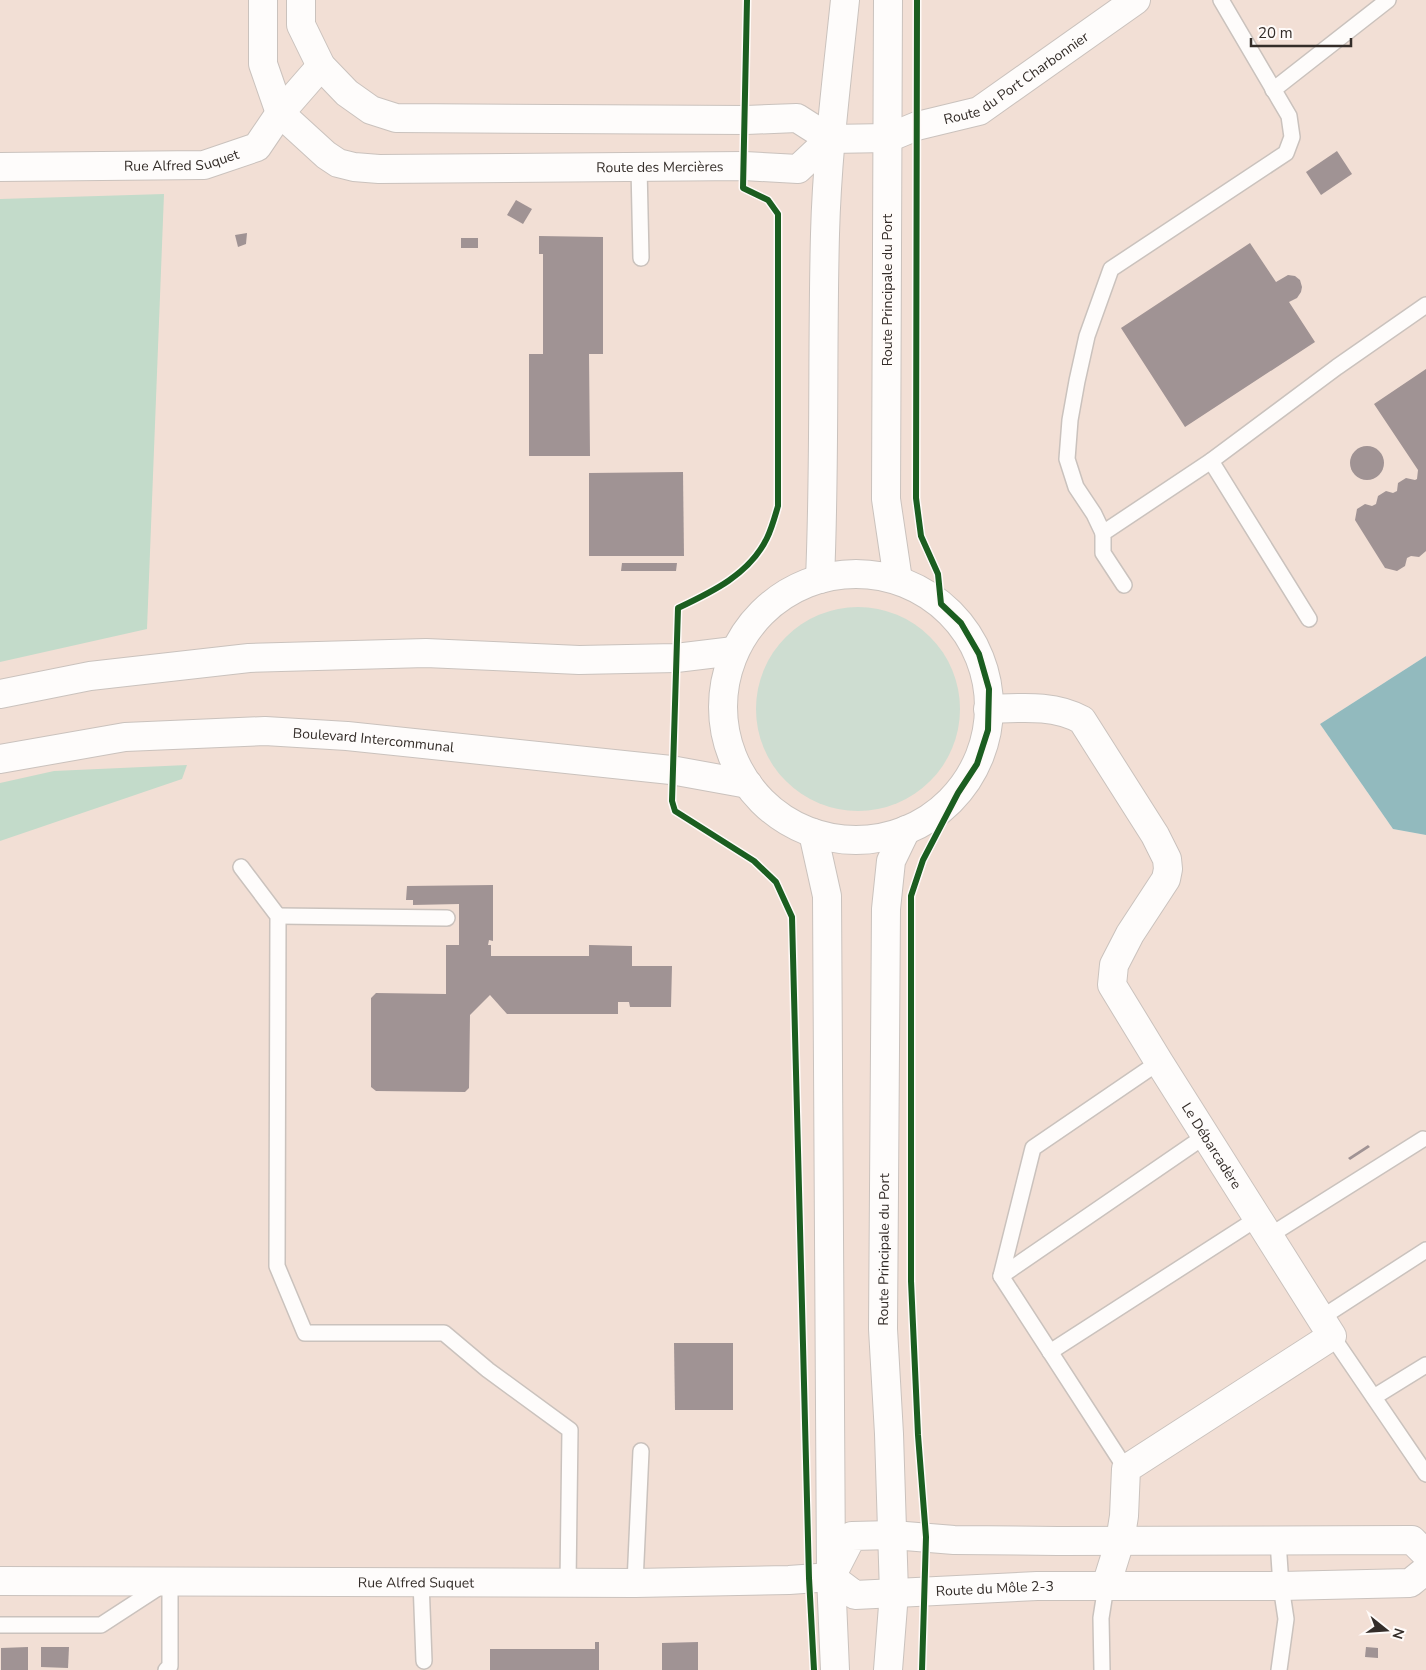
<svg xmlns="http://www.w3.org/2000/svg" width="1426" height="1670" font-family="'Nunito Sans',sans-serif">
	<rect width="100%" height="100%" fill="#f7ece6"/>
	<polygon fill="#f2dfd5" points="0,0 1426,0 1426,656 1320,724 1393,829 1426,835 1426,1670 0,1670"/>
	<circle fill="#ceddd1" cx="858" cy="709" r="102"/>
	<g fill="#c3dbca">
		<polygon points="164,194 147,629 0,662 0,199"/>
		<polygon points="187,765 182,779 0,841 0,783 54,771"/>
	</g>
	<polygon fill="#92babe" points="1426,656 1426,835 1393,829 1320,724"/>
	<g fill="#a09394">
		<polygon points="1337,151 1352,174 1321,195 1306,172"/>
		<polygon points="516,200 532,209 523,224 507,215"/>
		<polygon points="247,233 246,244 238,247 235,235"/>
		<polygon points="539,236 603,237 603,354 589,354 590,456 529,456 529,354 543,354 543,254 539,254"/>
		<rect x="461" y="238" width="17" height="10"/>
		<polygon points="1250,243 1276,282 1288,275 1295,276 1300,280 1302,287 1301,292 1297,298 1289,302 1315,342 1185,427 1121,328"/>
		<polygon points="1426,369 1426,551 1419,557 1411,556 1407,558 1405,566 1397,571 1385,568 1355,520 1357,509 1365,504 1372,506 1376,504 1378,496 1386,491 1393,493 1397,491 1398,483 1406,478 1415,480 1417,479 1418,470 1374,404"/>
		<circle cx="1367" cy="463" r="17"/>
		<polygon points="683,472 684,556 589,556 589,473"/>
		<polygon points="622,563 677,563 676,571 621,571"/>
		<polygon points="493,885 493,941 489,940 488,945 491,945 491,956 589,956 589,945 632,946 632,966 672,966 671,1007 630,1007 629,1002 618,1002 618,1014 507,1014 490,995 470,1015 469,1088 465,1092 376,1091 371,1087 371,998 376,993 446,994 446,945 459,945 459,904 413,905 413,900 406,900 407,886"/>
		<polygon points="1368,1145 1370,1147 1350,1160 1348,1158"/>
		<polygon points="674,1343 733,1343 733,1410 675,1410"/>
		<polygon points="595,1642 599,1642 599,1670 490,1670 490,1649 595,1649"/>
		<polygon points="698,1642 698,1670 662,1670 662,1643"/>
		<polygon points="28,1647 28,1670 1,1670 1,1648"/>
		<polygon points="41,1647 69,1647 68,1668 41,1667"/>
		<polygon points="1366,1647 1378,1648 1378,1658 1365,1657"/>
	</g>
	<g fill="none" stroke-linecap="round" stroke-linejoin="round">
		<g stroke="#cac2bd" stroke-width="18">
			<g id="service">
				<polyline points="1273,90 1388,0"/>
				<polyline points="639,167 641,258"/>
				<polyline points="1211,461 1309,619"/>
				<polyline points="1103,533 1094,514 1076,487 1067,459 1070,420 1077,381 1087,336 1111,269 1286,153 1292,137 1289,116 1221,0"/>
				<polyline points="1124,585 1103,553 1103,533 1211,461 1337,367 1426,305"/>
				<polyline points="241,867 278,916 277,1266 305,1333 444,1333 488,1370 570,1430 568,1582"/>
				<polyline points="278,916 447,918"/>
				<polyline points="1269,1236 1423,1139"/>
				<polyline points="1001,1276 1205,1136"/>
				<polyline points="1321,1318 1426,1250"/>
				<polyline points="1332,1336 1426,1474"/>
				<polyline points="1050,1352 1258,1218"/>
				<polyline points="1374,1397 1426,1365"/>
				<polyline points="1126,1469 1001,1276 1033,1148 1159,1062"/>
				<polyline points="1278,1541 1281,1586 1286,1619 1279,1670"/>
				<polyline points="421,1581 424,1661"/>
				<polyline points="635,1583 641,1451"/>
				<polyline points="0,1625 101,1625 164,1584"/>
				<polyline points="166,1670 170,1666 170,1581"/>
				<polyline points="1102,1670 1101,1618 1106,1586"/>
			</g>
		</g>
		<g stroke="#cac2bd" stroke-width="30">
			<g id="minor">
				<path id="s1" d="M263,0v64l17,49 46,42 12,8 16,4 25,2 365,-3 54,3 32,-30"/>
				<polyline points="301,0 301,25 321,66 347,93 371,110 396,118 746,120 797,118 830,139"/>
				<path id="s2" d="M830,139l58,-1 29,-12 62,-15 157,-111"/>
				<path id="s3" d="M0,167l204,-2 53,-18 23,-34 41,-47"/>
				<path id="s4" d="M988,709c32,-1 66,-5 94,11l73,115 12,24 1,10 -2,10 -36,55 -16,31 -2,20 47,77 173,274 -206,133 -2,47 -4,25 -14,45"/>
				<polyline points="831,1577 852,1536 893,1535 954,1540 1058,1541 1412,1540 1426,1554"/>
				<path id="s5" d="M831,1577l24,18 182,-9h244l129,-3 16,-13"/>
				<path id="s6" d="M0,1581l635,2 154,-3 42,-3"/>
			</g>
		</g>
		<g stroke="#cac2bd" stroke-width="30">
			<g id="secondary">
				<polyline points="888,0 886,499 898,580"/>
				<circle cx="856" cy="707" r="133"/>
				<path d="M820,579c5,-115 2,-230 5,-345 2,-78 12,-156 20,-234"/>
				<polyline points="0,694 90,676 249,658 426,653 579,660 676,658 734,651"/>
				<path id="s7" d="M0,759l125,-22 140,-6 82,5 324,34 77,14"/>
				<polyline points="813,833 827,896 831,1577 835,1670"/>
				<path id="s8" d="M888,1670l6,-77 -5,-159 -6,-105 3,-420 5,-48 15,-31"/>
			</g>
		</g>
		<use href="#service" stroke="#fefcfb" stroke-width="15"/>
		<use href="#minor" stroke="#fefcfb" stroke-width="28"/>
		<use href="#secondary" stroke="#fefcfb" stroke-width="28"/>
		<g stroke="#fffbf9" stroke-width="9">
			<g id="cycleway">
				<path d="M747,0l-4,188 25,12 10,14v292c-3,10 -6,22 -11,32 -17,36 -55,54 -89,70l-6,193 3,10 79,50 22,21 16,35 17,661 5,92"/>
				<polyline points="917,0 916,498 921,536 938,574 941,604 961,623 979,654 989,689 988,730 977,764 958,793 923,860 911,896 911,1281 918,1435 926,1537 922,1670"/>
			</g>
		</g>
		<use href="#cycleway" stroke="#1b5e20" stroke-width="6"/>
	</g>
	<g text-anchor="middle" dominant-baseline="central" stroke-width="5" stroke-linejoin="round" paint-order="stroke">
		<g font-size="14" fill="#342d29" stroke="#fffbf9">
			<text stroke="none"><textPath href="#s2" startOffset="201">Route du Port Charbonnier</textPath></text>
			<text stroke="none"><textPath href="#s3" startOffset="182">Rue Alfred Suquet</textPath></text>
			<text stroke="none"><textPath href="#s1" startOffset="515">Route des Mercières</textPath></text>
			<text transform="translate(887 290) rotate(-90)">Route Principale du Port</text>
			<text stroke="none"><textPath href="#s7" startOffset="376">Boulevard Intercommunal</textPath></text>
			<text stroke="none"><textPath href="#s4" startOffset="589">Le Débarcadère</textPath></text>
			<text stroke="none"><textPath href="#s8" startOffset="421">Route Principale du Port</textPath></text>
			<text stroke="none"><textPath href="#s6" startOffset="416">Rue Alfred Suquet</textPath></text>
			<text stroke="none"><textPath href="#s5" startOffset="170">Route du Môle 2-3</textPath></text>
		</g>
	</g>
	<g transform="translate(1386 1630) rotate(107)" stroke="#fffbf9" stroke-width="4" paint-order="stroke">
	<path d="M0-4L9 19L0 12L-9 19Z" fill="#342d29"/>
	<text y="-8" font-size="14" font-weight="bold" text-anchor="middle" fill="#342d29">N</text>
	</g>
	<path d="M1251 38v8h100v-8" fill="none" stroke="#342d29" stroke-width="2.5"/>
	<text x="1258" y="38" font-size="15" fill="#342d29" stroke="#fffbf9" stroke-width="4" paint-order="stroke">20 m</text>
</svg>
